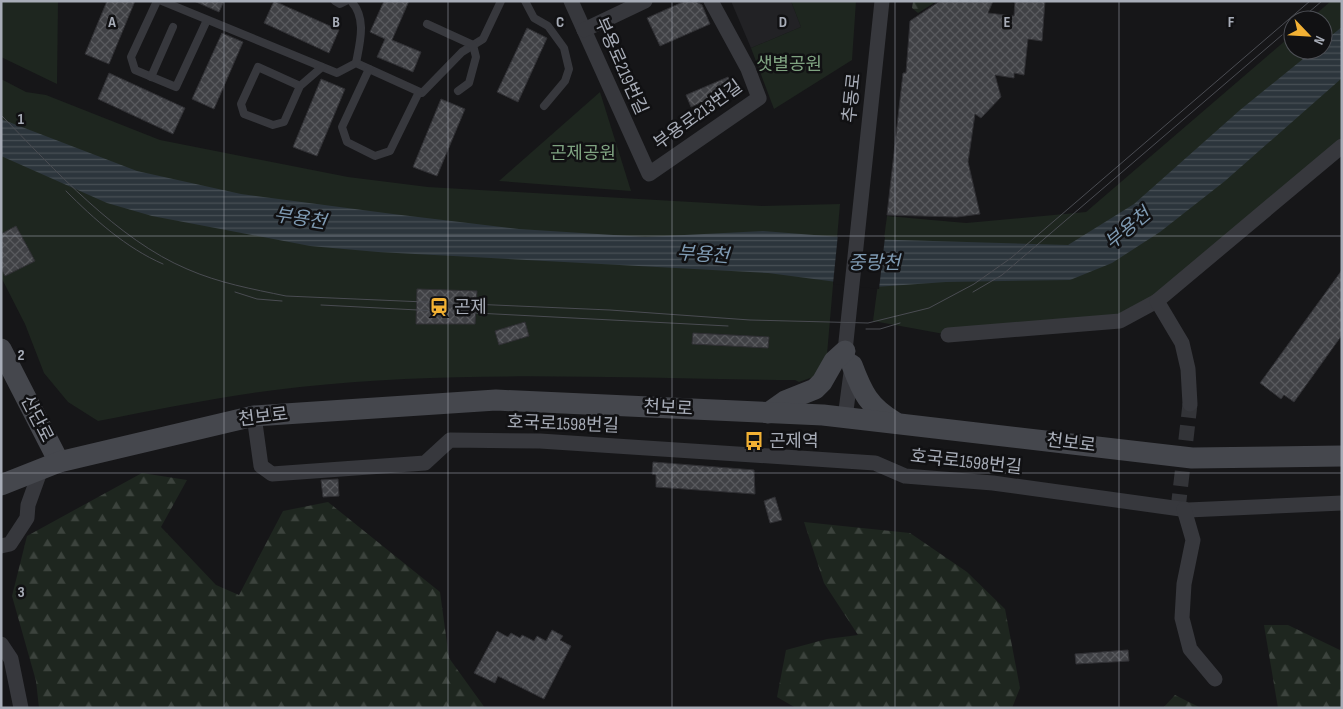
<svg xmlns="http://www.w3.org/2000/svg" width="1343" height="709" font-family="'Sofia Sans Condensed','Noto Sans KR',sans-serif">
	<defs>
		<pattern id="forest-firs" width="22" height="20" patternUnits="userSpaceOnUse" patternTransform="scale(1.25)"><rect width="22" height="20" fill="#1e261f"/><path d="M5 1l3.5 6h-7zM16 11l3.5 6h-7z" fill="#3c433d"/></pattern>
		<pattern id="water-rules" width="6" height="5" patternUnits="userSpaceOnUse" patternTransform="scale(1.25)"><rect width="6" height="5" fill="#2c353c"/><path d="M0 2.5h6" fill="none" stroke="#485056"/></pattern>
		<pattern id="building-cross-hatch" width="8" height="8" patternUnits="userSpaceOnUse" patternTransform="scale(1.25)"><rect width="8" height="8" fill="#404145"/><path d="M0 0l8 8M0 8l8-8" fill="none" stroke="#595a5e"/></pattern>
	</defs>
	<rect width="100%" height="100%" fill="#161618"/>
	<polygon fill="#222225" points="731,1 791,1 801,27 751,48"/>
	<g fill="url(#forest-firs)">
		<polygon points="913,1 937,1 918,13 912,8"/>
		<polygon points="142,473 187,480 161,527 216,585 239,595 283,511 328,502 440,592 449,658 485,708 39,708 36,681 12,596 27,536"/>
		<polygon points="804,522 910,533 967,572 1005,609 1020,688 1012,708 796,708 777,697 786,650 827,639 858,635 824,583"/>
		<polygon points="1264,625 1288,625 1342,651 1342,708 1278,708"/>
		<polygon points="1175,695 1201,708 1163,708"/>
	</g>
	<g fill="#1e261f">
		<polygon points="1,1 58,1 57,84 1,57"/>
		<polygon points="791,1 856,1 852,60 774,109 751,48 801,27"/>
		<polygon points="1331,1 1342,1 1342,140 1161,293 1119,318 944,334 873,321 887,216 966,223 1086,212 1293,34 1293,50 1323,50 1323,20 1309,20"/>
		<path d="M1,79l25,13 20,3 114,45 188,37 80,10 334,19 78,-2 -14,162 -13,11 -14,5 -4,-2c-164,-1 -332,-11 -495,7 -68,7 -135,21 -202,34l-30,-19 -24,-29 -19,-49 -24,-47z"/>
		<polygon points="600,92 631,191 499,181"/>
	</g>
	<polygon fill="url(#water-rules)" points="1342,27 1342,78 1225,181 1160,232 1112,263 1070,280 946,282 875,287 768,273 378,252 310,246 152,216 107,203 1,156 1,119 137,171 241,194 393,214 519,229 645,237 763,231 865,239 1068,245 1134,204 1240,110 1314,50 1323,50 1323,42"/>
	<polygon fill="#161618" points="838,234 885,237 879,289 833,284"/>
	<g fill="url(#building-cross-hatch)" stroke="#303034">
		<polygon points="107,1 135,1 109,64 85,54"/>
		<polygon points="194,1 224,1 219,12"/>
		<polygon points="274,1 339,30 329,53 264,23"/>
		<polygon points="384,1 409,1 392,40 421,52 413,72 377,57 385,39 370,32"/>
		<polygon points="685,1 695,1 702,5 710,24 660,46 647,18"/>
		<polygon points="940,1 993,1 988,13 1014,16 1015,1 1045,1 1042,41 1028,39 1024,75 1014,73 1014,78 995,75 1001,97 981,118 975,114 968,162 980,214 957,217 887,215 903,73 906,73 910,21"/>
		<polygon points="527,28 547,38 518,102 497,92"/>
		<polygon points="222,33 243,42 214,109 192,99"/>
		<polygon points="109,73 185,108 173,134 98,99"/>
		<polygon points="728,77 734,88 691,107 686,95"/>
		<polygon points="321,79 345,89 317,156 293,147"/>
		<polygon points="441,99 465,109 437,176 413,167"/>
		<polygon points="16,226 35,261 5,276 1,268 1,234"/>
		<polygon points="1342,270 1342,335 1294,402 1284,395 1281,399 1260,383"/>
		<polygon points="417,289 477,291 475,324 416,324"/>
		<polygon points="525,322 529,336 499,345 495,331"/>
		<polygon points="693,333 769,337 768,348 692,344"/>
		<polygon points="653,462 754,470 755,494 656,487 656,475 652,474"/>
		<polygon points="338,479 339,496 323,497 321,480"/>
		<polygon points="775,497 782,520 770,523 764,501"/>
		<polygon points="552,630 563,636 560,640 571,646 544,699 498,676 495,683 474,673 497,631 508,637 511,633 520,638 522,635 534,641 537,636 546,641"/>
		<polygon points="1128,650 1129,661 1076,664 1075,654"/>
	</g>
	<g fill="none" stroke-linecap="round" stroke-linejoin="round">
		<polyline stroke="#333438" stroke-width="15" stroke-dasharray="15 8" stroke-linecap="butt" points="1178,509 1190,404"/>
		<g stroke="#37383d" stroke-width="8">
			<polyline points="157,1 131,57 135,70 176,87 207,20"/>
			<polyline points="162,1 337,73 356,63 422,93 462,52 483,39 501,1"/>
			<polyline points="335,1 340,4 346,1"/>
			<path d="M351,1c16,17 9,41 5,62"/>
			<polyline points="525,1 534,18 548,26 564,48 569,69 565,81 544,106"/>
			<polyline points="427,24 473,45 476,57 469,83 458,91"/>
			<polyline points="369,69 342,127 347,142 375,156 390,151 419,92"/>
			<polyline points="151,77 173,27"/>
			<polyline points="300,86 284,122 273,125 244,114 241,104 258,67 300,86 322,67"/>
		</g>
		<g stroke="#37383d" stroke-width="15">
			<polyline points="571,1 649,174 759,98 748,69 711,1"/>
			<polyline points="584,30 645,1"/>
			<polyline points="948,335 1120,321 1157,301"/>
			<polyline points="1190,404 1188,369 1182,343 1157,301 1342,146"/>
			<polyline points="254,416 261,466 272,474 425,463 450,440 540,441 875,463 905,476 993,483 1188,510 1342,503"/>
			<polyline points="845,418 852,365 845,351 882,1"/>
			<polyline points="1184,509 1193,540 1184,584 1182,618 1190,649 1215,679"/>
			<polyline points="1,546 10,544 27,518 28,505 41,469"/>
			<polyline points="1,644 11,659 21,708"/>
		</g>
		<g stroke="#45474d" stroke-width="21">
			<polyline points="1,349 59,462"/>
			<path d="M852,365c10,27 17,42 43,57"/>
			<polyline points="768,413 785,401 815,389 822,382 834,361 845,351"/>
			<polyline points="1,485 59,462 254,416 496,400 823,415 1192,458 1342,456"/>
		</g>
		<g stroke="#4a4c52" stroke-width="1">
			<polyline points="1302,18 1322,1"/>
			<path d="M1,115c53,54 117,125 186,154 32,14 65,20 99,27l324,14 140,10 118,3 61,-15 45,-24 37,-26 299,-257"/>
			<path d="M66,191c28,28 60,57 97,73"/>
			<polyline points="235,292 257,299 282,301"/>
			<polyline points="973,292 1002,275 1282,35"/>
			<polyline points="321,305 728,326"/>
			<polyline points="866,329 880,329 900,323"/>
		</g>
	</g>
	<path fill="none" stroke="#a8adb8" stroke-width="1" stroke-opacity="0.55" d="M224,1v707M448,1v707M672,1v707M895,1v707M1119,1v707M1,236h1341M1,473h1341"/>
	<defs>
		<g id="station-bare" transform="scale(1.5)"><path d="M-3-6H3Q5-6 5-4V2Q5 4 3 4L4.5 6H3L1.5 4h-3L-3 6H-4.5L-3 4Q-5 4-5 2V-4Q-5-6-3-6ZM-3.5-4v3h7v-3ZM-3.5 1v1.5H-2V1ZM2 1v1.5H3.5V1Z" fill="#f2b134" stroke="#111113" stroke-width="2.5" paint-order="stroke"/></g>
		<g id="bus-bare" transform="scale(1.5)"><path d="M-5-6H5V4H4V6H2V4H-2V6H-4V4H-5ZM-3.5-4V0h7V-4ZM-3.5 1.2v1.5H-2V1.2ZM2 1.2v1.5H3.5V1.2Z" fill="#f2b134" stroke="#111113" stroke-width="2.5" paint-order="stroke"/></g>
	</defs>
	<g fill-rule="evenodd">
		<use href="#station-bare" x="439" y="307"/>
		<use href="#bus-bare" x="754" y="441"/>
	</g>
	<g text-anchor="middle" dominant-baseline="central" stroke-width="5" stroke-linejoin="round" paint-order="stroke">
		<g font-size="18" fill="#7fa381" stroke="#111113">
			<text x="789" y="64">샛별공원</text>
			<text x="583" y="153">곤제공원</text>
		</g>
		<g font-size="18" fill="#a8adb8" stroke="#111113">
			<text transform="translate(621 66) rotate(66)">부용로219번길</text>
			<text transform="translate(852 98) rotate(-84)">추동로</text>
			<text transform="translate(698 115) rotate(-36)">부용로213번길</text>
			<text transform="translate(668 408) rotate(3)">천보로</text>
			<text transform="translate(263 417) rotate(-7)">천보로</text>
			<text transform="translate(37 419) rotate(63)">산단로</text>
			<text transform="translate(563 424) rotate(2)">호국로1598번길</text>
			<text transform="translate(1071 443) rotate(7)">천보로</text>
			<text transform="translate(966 462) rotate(6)">호국로1598번길</text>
		</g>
		<g font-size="18" fill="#a8adb8" stroke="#111113" text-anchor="start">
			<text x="454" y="307">곤제</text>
			<text x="769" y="441">곤제역</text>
		</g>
		<g font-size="19" font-style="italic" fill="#7f9bb3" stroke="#111113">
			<text transform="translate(300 219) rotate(9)">부용천</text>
			<text transform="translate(1128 229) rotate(-40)">부용천</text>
			<text transform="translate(703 255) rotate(4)">부용천</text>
			<text x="874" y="263">중랑천</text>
		</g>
	</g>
	<g font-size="16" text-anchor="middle" font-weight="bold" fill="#a8adb8" stroke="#111113" stroke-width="5" stroke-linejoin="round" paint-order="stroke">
		<text x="112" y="27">A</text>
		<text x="336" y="27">B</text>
		<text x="560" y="27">C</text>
		<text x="783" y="27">D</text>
		<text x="1007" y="27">E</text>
		<text x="1231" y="27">F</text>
		<text x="21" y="124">1</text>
		<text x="21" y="360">2</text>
		<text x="21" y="597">3</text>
	</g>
	<rect width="1343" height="709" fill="none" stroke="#a8adb8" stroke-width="5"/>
	<g transform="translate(1308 35) rotate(115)"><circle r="24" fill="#111113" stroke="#4d4f55"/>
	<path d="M0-4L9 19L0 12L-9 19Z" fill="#f2b134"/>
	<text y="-8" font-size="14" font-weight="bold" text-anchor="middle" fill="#a8adb8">N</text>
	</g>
</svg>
